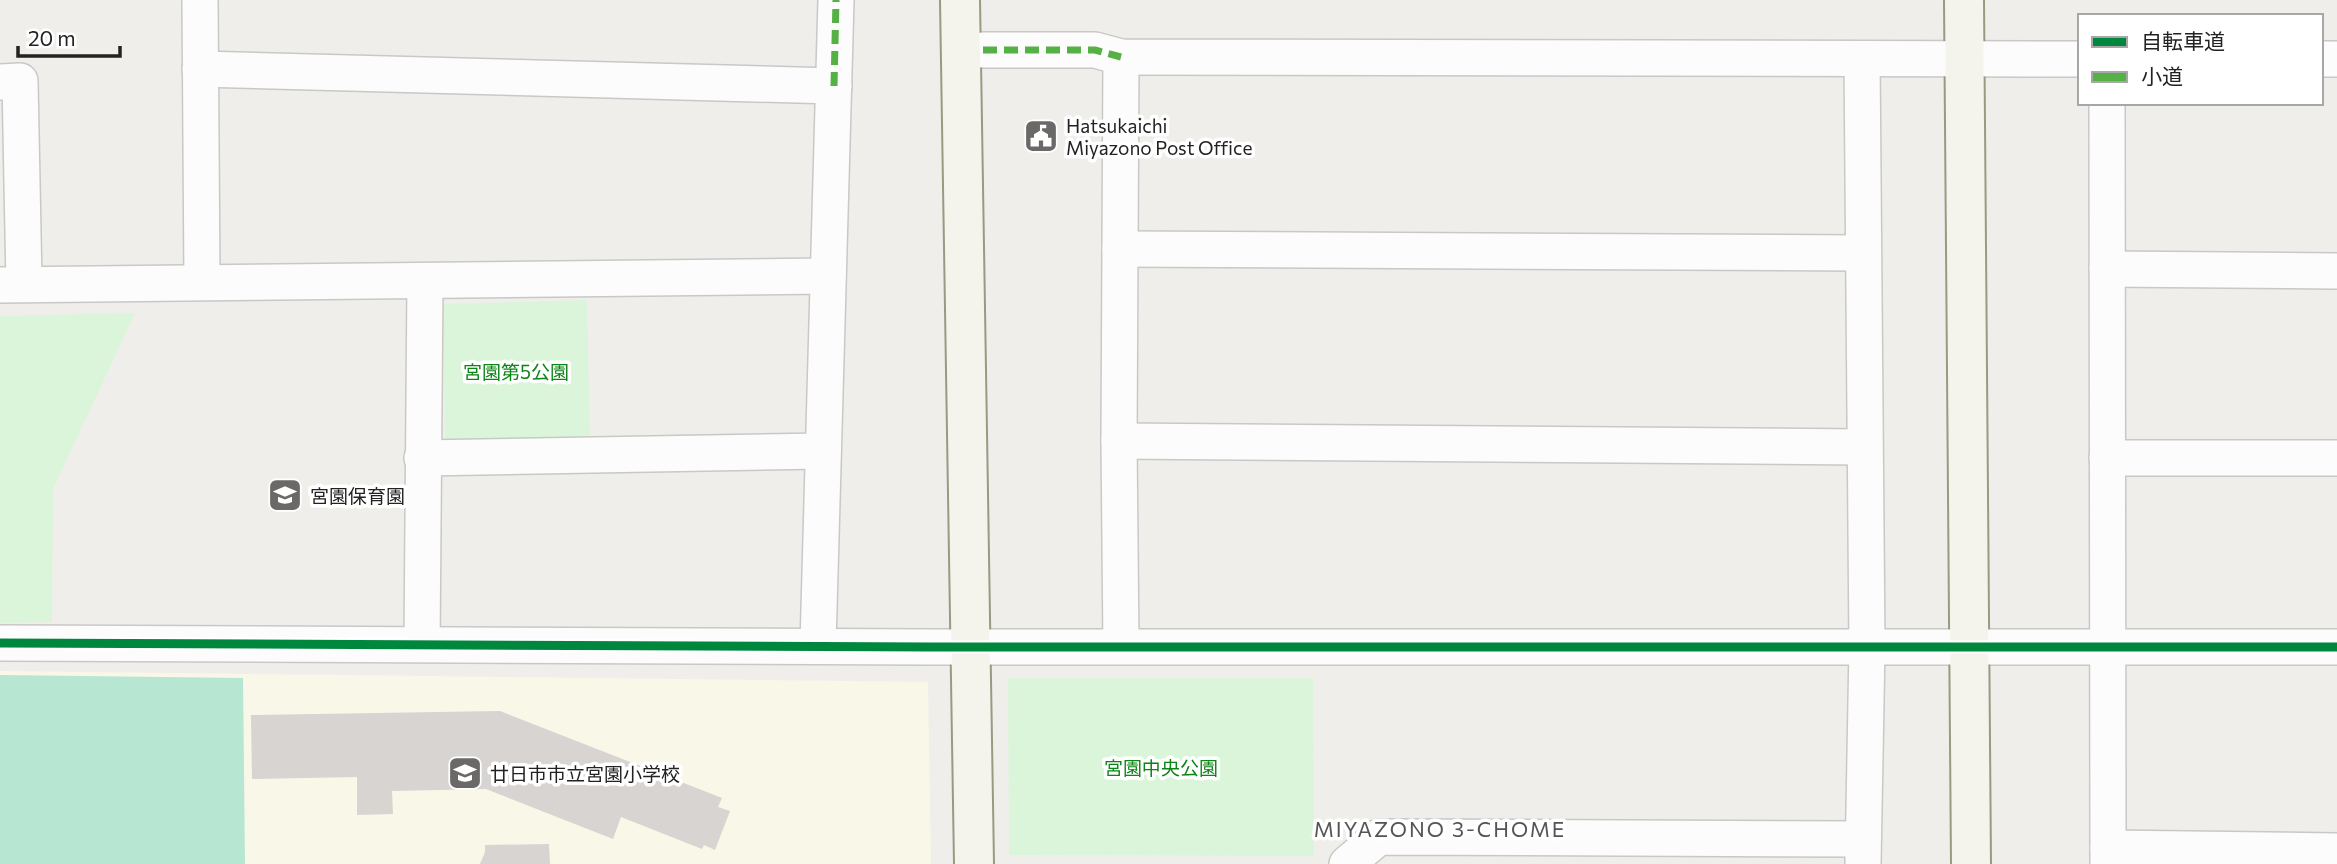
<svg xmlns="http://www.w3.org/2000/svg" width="2337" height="864" font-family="Commissioner,'Noto Sans JP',sans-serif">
	<rect width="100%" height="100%" fill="#f0eeeb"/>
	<polygon fill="#f8f7e8" points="0,671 928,682 931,864 0,864"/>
	<g fill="#daf5da">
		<polygon points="587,300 590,438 445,442 443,304"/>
		<polygon points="135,313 53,489 52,622 0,623 0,316"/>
		<polygon points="1008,678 1313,678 1314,856 1009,855"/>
	</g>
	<polygon fill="#b7e6d2" points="0,675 243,678 245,864 0,864"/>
	<g fill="#d7d4d2">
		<polygon points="500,711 722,798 718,807 730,811 715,850 704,845 702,849 621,817 613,839 486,789 392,791 393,814 357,815 357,777 252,779 251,715"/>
		<polygon points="549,844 550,864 480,864 485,852 485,845"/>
	</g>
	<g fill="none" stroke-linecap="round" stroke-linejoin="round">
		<g stroke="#c9c8c7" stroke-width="38">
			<g id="street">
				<polyline points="200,0 202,282"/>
				<polyline points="983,50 1095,50 1121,57 2080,59"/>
				<polyline points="1862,59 1867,647 1863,864"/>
				<polyline points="2321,59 2337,59"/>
				<polyline points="200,69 834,86"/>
				<polyline points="0,82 20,81 24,284"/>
				<polyline points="2107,103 2108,864"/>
				<polyline points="1120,249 1863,253"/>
				<polyline points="2107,269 2337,271"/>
				<polyline points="0,285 828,276"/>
				<polyline points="1119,441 1864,447"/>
				<polyline points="422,458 823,451"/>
				<polyline points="2107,458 2337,458"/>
				<polyline points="0,643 931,647 2337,647"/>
				<polyline points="422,644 425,281"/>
				<polyline points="818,645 836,0"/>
				<polyline points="1121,646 1119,441 1121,57"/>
				<polyline points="2108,848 2337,851"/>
				<polyline points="1347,864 1379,837 1863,839"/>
			</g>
		</g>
		<g stroke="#999a82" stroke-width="42">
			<g id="secondary">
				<polyline points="960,0 974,864"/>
				<polyline points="1964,0 1971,864"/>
			</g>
		</g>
		<use href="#street" stroke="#fdfcfc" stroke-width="35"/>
		<use href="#secondary" stroke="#f4f4ed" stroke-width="38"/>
		<g stroke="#55b145" stroke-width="7" stroke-dasharray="14 7" stroke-linecap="butt">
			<polyline points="983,50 1095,50 1121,57"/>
			<polyline points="834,86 836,0"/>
		</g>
		<g stroke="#fff" stroke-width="13">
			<polyline id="cycleway" points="0,643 931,647 2337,647"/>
		</g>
		<use href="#cycleway" stroke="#00873e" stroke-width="9"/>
	</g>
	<defs>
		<g id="civic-square" transform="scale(1.75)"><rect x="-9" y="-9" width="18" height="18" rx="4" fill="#6a6968" stroke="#fff"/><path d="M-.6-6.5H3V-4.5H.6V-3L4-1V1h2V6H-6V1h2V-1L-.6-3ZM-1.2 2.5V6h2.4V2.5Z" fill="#fff"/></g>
		<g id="school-square" transform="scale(1.75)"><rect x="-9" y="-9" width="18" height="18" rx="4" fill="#6a6968" stroke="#fff"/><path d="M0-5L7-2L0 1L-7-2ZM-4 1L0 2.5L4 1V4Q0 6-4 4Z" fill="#fff"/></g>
	</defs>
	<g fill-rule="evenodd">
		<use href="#civic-square" x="1041" y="136"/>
		<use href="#school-square" x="285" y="495"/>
		<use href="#school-square" x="465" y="773"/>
	</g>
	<g text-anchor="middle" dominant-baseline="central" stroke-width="7" stroke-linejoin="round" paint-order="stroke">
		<g font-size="19" fill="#222" stroke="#fff" text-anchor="start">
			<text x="1066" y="125">Hatsukaichi<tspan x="1066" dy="22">Miyazono Post Office</tspan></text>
			<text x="310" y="495">宮園保育園</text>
			<text x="490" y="773">廿日市市立宮園小学校</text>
		</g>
		<g font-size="19" fill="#0c8416" stroke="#fff">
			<text x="516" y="371">宮園第5公園</text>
			<text x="1161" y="767">宮園中央公園</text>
		</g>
		<g font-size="21" letter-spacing="2" fill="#555" stroke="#fff">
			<text x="1440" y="828">MIYAZONO 3-CHOME</text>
		</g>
	</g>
	<rect x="2078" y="14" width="245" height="91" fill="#ffffff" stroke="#a7a7a7" stroke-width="2"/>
	<rect x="2092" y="37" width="35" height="10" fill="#00873e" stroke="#a7a7a7" stroke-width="2"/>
	<text x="2141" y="49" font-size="21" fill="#222222">自転車道</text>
	<rect x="2092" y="72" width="35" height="10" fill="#55b145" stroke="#a7a7a7" stroke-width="2"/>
	<text x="2141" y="84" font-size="21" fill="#222222">小道</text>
	<path d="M18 46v10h102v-10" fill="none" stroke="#222222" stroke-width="3.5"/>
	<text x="28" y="46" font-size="21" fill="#222222" stroke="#ffffff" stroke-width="5" paint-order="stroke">20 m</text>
</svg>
